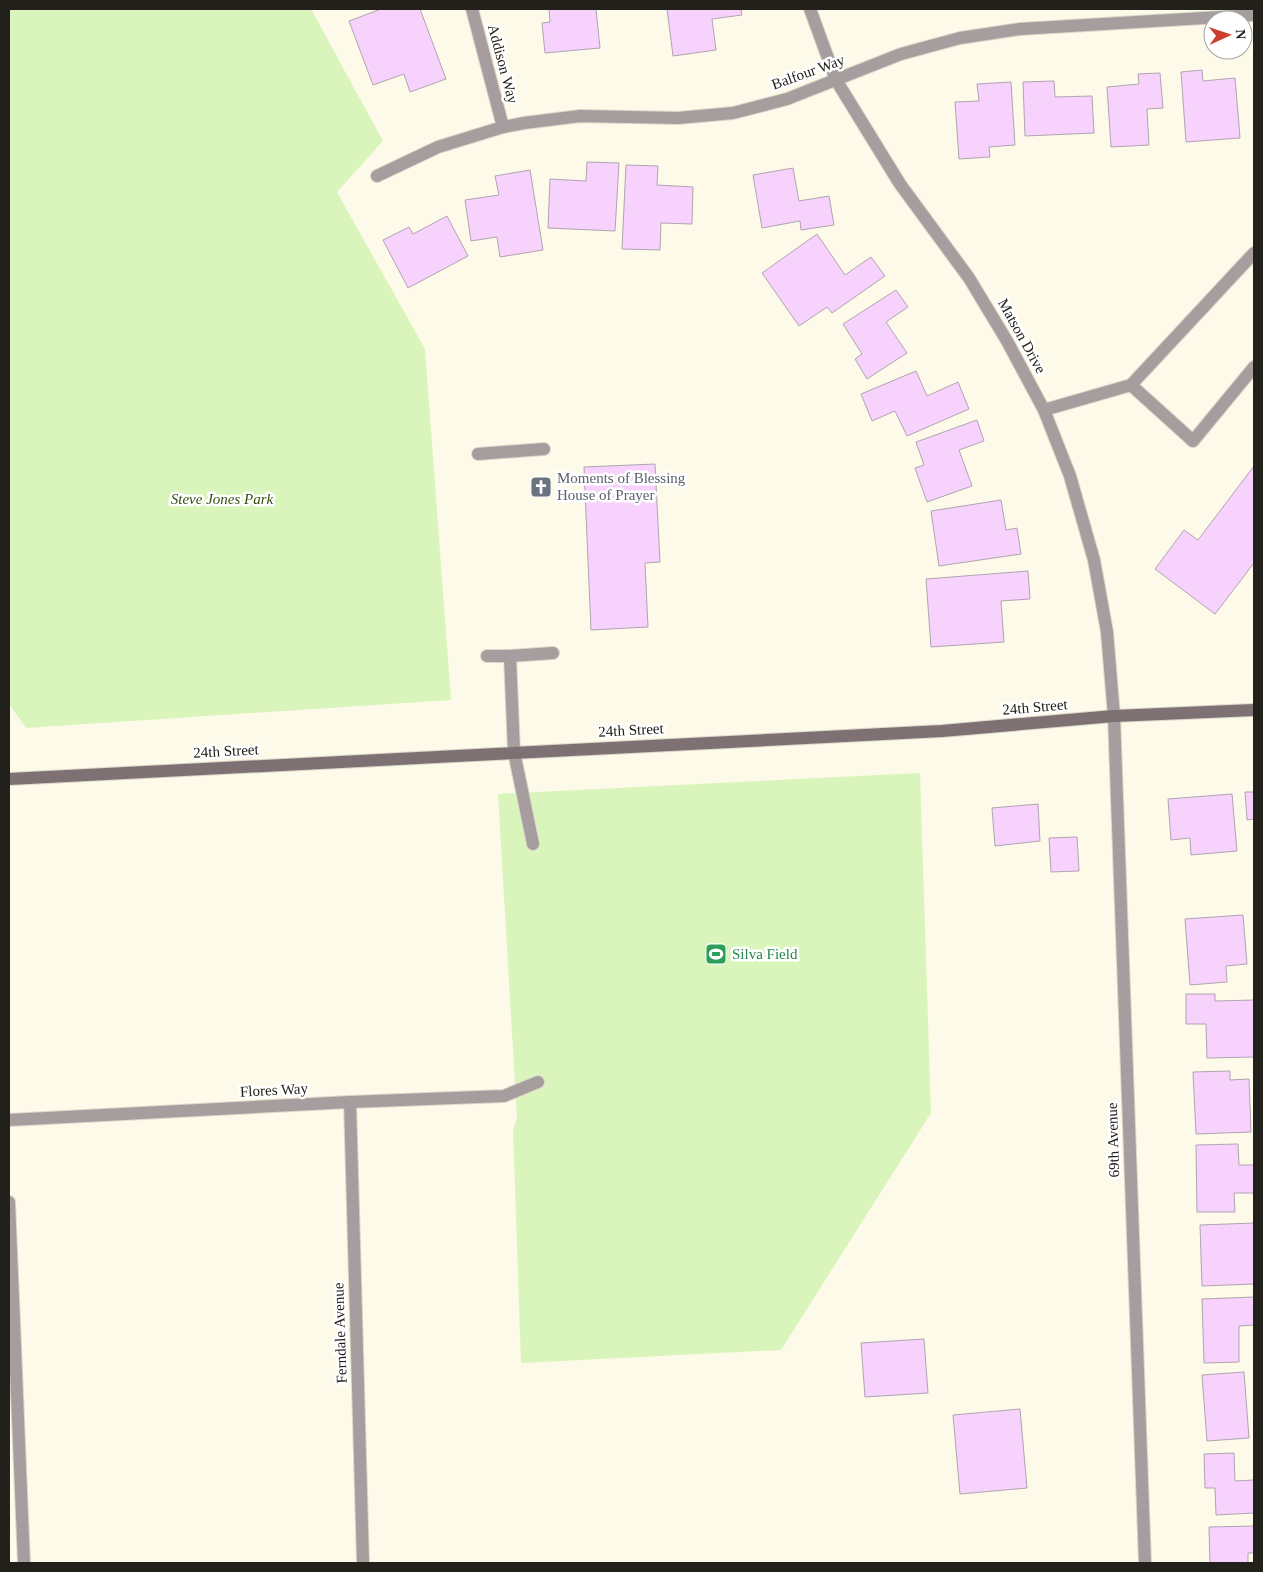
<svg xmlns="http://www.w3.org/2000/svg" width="1263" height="1572" font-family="'Times New Roman',serif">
	<rect width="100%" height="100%" fill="#fefaea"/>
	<g fill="#d9f5bc">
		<polygon points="9,9 311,9 383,141 337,192 425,349 451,700 26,728 9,704"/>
		<polygon points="920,773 931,1113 781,1350 521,1363 513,1130 517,1119 498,794"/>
	</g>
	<g fill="#f7d2fd" stroke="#afa4b0">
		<polygon points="381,9 420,9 446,79 410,92 404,74 373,85 349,21"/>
		<polygon points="549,9 596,9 600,48 545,53 542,23 550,22"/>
		<polygon points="667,9 741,9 742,15 712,19 716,50 673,56"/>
		<polygon points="1202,70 1203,81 1235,78 1240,138 1186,142 1181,72"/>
		<polygon points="1160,73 1163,108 1147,109 1149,145 1111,147 1107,87 1139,84 1138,74"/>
		<polygon points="1054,81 1055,97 1092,96 1094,133 1025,136 1023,82"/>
		<polygon points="1011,82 1015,145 989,147 990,157 959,159 955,102 979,101 977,84"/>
		<polygon points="587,162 619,163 615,231 548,228 550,179 586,181"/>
		<polygon points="626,165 658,166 657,185 693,187 692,224 661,223 660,250 622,249"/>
		<polygon points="793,168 799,201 829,196 834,225 801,230 800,221 762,228 753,175"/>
		<polygon points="530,170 543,250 500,257 497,237 471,241 465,200 499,195 495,176"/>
		<polygon points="447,216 468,256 408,288 383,240 409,227 413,234"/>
		<polygon points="817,234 845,275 871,257 885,276 832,313 827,307 799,326 762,273"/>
		<polygon points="896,290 908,307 886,322 907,353 867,379 855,359 862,354 843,324"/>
		<polygon points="916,371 927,396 958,382 969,409 907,436 895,411 872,421 861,394"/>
		<polygon points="977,420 984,441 959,450 972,486 927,502 915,468 924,465 916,442"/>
		<polygon points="655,464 660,562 645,563 648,627 591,630 584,467"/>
		<polygon points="1254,466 1254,563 1215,614 1155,569 1184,530 1198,540"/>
		<polygon points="1001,500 1006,530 1017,528 1021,554 939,566 931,511"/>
		<polygon points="1028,571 1030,599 1001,601 1004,642 931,647 926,579"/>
		<polygon points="1245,792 1254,792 1254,819 1247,820"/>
		<polygon points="1232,794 1237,851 1191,855 1190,838 1171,840 1168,799"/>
		<polygon points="1038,804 1040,841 995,846 992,808"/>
		<polygon points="1077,837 1079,871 1051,872 1049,838"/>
		<polygon points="1243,915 1247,964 1226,966 1227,982 1190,985 1185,919"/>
		<polygon points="1186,994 1215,994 1215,1001 1254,1000 1254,1057 1207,1058 1206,1024 1186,1024"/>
		<polygon points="1230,1071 1230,1080 1249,1079 1251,1132 1196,1134 1193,1072"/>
		<polygon points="1238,1144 1239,1165 1254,1165 1254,1193 1234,1193 1235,1212 1197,1212 1196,1145"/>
		<polygon points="1254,1223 1254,1284 1202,1286 1200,1225"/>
		<polygon points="1254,1297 1254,1325 1239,1326 1239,1362 1204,1363 1202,1299"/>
		<polygon points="924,1339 928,1393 865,1397 861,1343"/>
		<polygon points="1244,1372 1249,1438 1207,1441 1202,1375"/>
		<polygon points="1020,1409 1027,1488 960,1494 953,1415"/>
		<polygon points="1234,1453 1235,1481 1254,1480 1254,1513 1216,1515 1215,1488 1205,1488 1204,1454"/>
		<polygon points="1254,1526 1254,1553 1248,1553 1248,1563 1210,1563 1209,1527"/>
	</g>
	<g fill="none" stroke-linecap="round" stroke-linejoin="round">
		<g stroke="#dbd7c9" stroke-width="14">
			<g id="lane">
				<polyline points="1131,385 1193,441 1254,367"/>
				<polyline points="1044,410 1131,385 1254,253"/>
				<polyline points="478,454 544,449"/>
				<polyline points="487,656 510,656 553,653"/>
				<polyline points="510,656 514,752 533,844"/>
			</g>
		</g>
		<g stroke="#dbd7c9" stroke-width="14">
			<g id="street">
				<polyline points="472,9 503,127"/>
				<polyline points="810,9 836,80 900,184 969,278 1007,341 1044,410 1070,476 1094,560 1107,632 1114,716 1145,1563"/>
				<polyline points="377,176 438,147 503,127 524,123 580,116 678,118 733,113 787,99 901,54 960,38 1020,29 1254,15"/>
				<polyline points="350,1102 363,1563"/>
				<polyline points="9,1120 350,1102 504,1096 538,1082"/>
				<polyline points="9,1202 24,1563"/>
			</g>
		</g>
		<g stroke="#dbd7c9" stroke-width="14">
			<polyline id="secondary" points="9,779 942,731 1114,716 1254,710"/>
		</g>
		<use href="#lane" stroke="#a59d9e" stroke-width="12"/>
		<use href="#street" stroke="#a59d9e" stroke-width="12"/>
		<use href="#secondary" stroke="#7d7173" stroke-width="12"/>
	</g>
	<defs>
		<g id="church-square" transform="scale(1.125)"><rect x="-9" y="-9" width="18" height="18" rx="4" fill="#6b7280" stroke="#fff"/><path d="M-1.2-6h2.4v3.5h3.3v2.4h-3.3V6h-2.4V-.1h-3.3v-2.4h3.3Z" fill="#fff"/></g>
		<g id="stadium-square" transform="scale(1.125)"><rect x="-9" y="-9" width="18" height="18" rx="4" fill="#2e9e5b" stroke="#fff"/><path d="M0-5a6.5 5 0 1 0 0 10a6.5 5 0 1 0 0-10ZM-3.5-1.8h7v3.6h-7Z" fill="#fff"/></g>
	</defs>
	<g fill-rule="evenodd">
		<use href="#church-square" x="541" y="487"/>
		<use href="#stadium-square" x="716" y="954"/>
	</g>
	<g text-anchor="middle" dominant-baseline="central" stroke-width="5" stroke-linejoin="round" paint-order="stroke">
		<g font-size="15" fill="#22201a" stroke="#fff">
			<text transform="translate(503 64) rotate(75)">Addison Way</text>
			<text transform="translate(808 72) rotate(-20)">Balfour Way</text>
			<text transform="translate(1022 336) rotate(61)">Matson Drive</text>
			<text transform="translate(1035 707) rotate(-5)">24th Street</text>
			<text transform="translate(631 730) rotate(-3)">24th Street</text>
			<text transform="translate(226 751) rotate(-3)">24th Street</text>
			<text transform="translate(274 1090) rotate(-3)">Flores Way</text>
			<text transform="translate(1113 1140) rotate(-92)">69th Avenue</text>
			<text transform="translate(340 1333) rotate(-92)">Ferndale Avenue</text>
		</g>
		<g font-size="15" fill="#5b616d" stroke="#fff" text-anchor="start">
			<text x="557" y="478">Moments of Blessing<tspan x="557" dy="17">House of Prayer</tspan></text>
		</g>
		<g font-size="15" font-style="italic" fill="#344d0d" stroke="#fff">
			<text x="222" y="499">Steve Jones Park</text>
		</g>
		<g font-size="15" fill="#27864d" stroke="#fff" text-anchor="start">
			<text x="732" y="954">Silva Field</text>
		</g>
	</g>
	<rect width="1263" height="1572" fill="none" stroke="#22201a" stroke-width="20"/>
	<g transform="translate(1228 35) rotate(87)"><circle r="24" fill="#ffffff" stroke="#a7a6a3"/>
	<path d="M0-4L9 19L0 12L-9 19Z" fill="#cc3f30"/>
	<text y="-8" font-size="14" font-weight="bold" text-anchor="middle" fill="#22201a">N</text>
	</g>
</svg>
